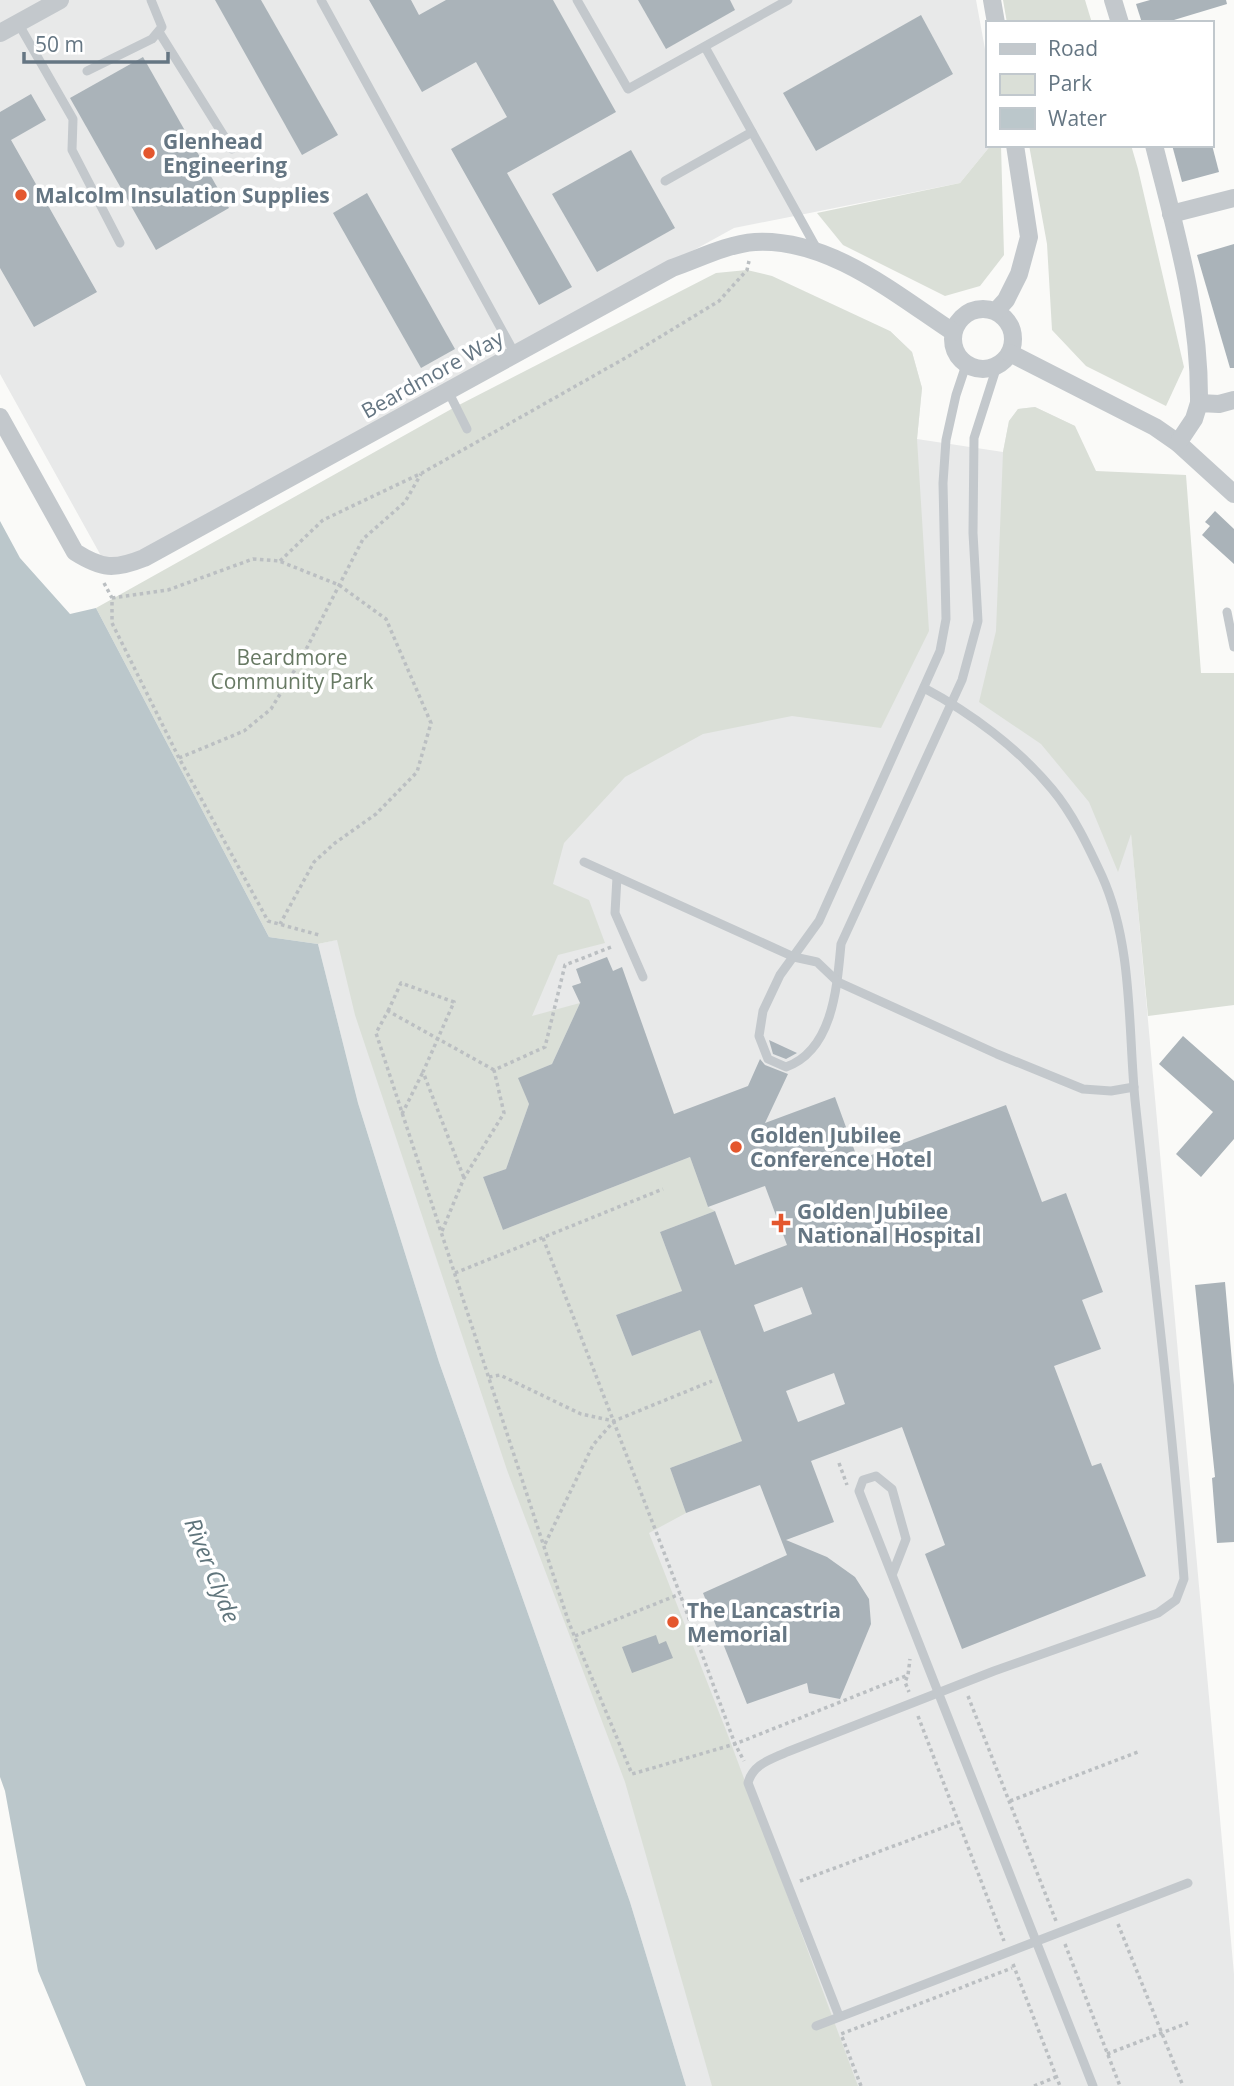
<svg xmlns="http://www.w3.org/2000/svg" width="1234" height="2086" font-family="'Open Sans',sans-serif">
	<rect width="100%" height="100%" fill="#fafaf8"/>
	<g fill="#e8e9e9">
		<polygon points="0,0 976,0 987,60 987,145 991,145 960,183 734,228 110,572 0,374"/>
		<polygon points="890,331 912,352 922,388 917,439 1003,452 1009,421 1018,409 1035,407 1075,426 1131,832 1234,1974 1234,2086 686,2086 630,1902 439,1362 358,1103 318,944 358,935"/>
	</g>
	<g fill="#dadfd7">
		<polygon points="1003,0 1085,0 1092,23 1007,23"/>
		<polygon points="991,145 1001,145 1004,255 980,286 945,296 843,245 817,213 960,183"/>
		<polygon points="1029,145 1131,145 1138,169 1184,367 1166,406 1086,366 1052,330 1047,244"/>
		<polygon points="747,270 772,276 890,331 912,352 922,388 917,439 929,631 881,728 792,716 703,734 625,777 564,843 553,884 589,900 605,943 558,955 532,1016 580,1003 552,1064 519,1078 529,1104 506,1169 483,1177 503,1230 690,1157 708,1207 715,1211 660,1232 682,1291 616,1315 632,1356 700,1330 742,1441 670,1468 686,1513 649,1533 729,1738 858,2086 712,2086 625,1782 507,1470 355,1015 337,940 318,944 269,937 96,608 455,407 716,273"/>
		<polygon points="1035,407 1075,426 1096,471 1186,475 1201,673 1234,673 1234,1005 1148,1016 1131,834 1118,872 1089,802 1041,744 979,702 996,631 1003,452 1009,421 1018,409"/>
	</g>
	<polygon fill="#bbc7cb" points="0,521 20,558 70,614 96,608 269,937 318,944 358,1103 439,1362 630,1902 686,2086 86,2086 38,1971 5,1791 0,1777"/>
	<g fill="#aab3b9" fill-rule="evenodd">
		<polygon points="215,0 261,0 338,135 302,155"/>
		<polygon points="369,0 411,0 419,15 446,0 553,0 616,112 507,173 572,287 539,305 451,149 507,117 476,62 422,92"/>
		<polygon points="638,0 730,0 735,10 666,49"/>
		<polygon points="1150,0 1226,0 1227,4 1164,23 1142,23 1136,4"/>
		<polygon points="921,15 953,74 816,151 783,93"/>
		<polygon points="143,57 229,208 156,250 70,98"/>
		<polygon points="31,94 46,120 11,140 97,292 34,327 0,268 0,112"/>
		<polygon points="1172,145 1212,145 1219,172 1182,182"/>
		<polygon points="631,150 675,228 597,272 552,194"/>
		<polygon points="367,193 455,349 421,368 333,213"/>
		<polygon points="1234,244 1234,368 1230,368 1197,255"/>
		<polygon points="1215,511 1234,529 1234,564 1202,535 1210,526 1205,522"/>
		<path d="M607,957l6,14 9,-4 52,147 74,-28 12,-27 5,6 23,9 -23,49 70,-26 23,63 148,-55 36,97 24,-9 37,99 -21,8 19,49 -47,17 38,100 9,-3 45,113 -184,73 -37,-95 20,-9 -43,-118 -91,34 23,61 -48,18 41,17 28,20 14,22 2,25 -31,75 -31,-6 -2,-10 -60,21 -44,-111 84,-38 -27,-70 -74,28 -16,-45 72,-27 -42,-111 -68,26 -16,-41 66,-24 -22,-59 55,-21 20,54 52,-20 -22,-59 -57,21 -18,-50 -187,73 -20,-53 23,-8 23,-65 -11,-26 34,-14 28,-61 -8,-17 9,-3 -5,-14zM802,1287l10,27 -48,18 -10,-27zM834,1373l11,31 -47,18 -12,-31z"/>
		<polygon points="1183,1036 1234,1081 1234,1139 1201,1177 1176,1154 1213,1112 1159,1064"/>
		<polygon points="769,1040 797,1053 786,1059 773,1054"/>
		<polygon points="1225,1282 1234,1385 1234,1542 1217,1543 1212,1478 1215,1477 1195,1285"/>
		<polygon points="656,1635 659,1644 666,1641 673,1658 632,1673 622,1647"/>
	</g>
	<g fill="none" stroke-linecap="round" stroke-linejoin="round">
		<g stroke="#bbbfc2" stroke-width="3.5" stroke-dasharray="3.5 3.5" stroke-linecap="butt">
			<polyline points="280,561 323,520 422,473 627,357 719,301 747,270 749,261"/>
			<polyline points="104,583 112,598 112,623 179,758 268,921 319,935"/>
			<polyline points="112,598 168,590 253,559 279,561 339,585 386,619 431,723 417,772 376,814 335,843 314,862 280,924"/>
			<polyline points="179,758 244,731 271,709 299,663 363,539 405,502 421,474"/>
			<polyline points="388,1011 401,983 454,1002 423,1072 464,1178"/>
			<polyline points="494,1070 388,1011 376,1033 569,1623 632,1774 735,1744 908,1675 910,1659"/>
			<polyline points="402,1114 423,1072"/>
			<polyline points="442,1231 464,1178 504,1113 494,1070 545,1047 565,965 614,946"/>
			<polyline points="543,1238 680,1594 735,1744 744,1761"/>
			<polyline points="455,1273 663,1189"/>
			<polyline points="489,1377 500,1375 581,1414 614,1421 712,1381"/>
			<polyline points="839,1463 847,1485"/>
			<polyline points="545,1544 593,1445 614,1421"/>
			<polyline points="575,1636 680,1594"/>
			<polyline points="907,1677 905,1682 909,1692"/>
			<polyline points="968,1696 1056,1921"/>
			<polyline points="918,1716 1004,1941"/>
			<polyline points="1010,1801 1138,1752"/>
			<polyline points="800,1881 958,1822"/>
			<polyline points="1118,1924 1183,2086"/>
			<polyline points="1065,1944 1120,2086"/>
			<polyline points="1013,1964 1060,2086"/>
			<polyline points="1107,2054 1188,2023"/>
			<polyline points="861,2086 841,2034 1012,1968"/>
			<polyline points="1034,2086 1056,2077"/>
		</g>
		<g stroke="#c3c8cc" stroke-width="9">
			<polyline points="321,0 515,354"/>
			<polyline points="577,0 628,89 788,0"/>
			<polyline points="18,23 73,119 72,150 120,243"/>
			<polyline points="159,32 232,149"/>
			<polyline points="705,47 818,251"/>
			<polyline points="87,71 152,39 162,27 151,0"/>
			<polyline points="665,181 752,132"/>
			<path d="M966,365l-10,30 -10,45 -3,43 3,136 -6,32 -121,270 -39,54 -17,36 -4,25 9,23 18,8c47,-17 51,-80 55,-123l121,-264 16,-59 -5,-88 1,-95 23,-72"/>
			<polyline points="448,391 467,429"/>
			<polyline points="1227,612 1234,647"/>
			<polyline points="584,862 794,957 817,962 838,982 997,1054 1083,1089 1111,1091 1134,1087"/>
			<polyline points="617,877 615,913 643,977"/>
			<polyline points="892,1575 906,1539 892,1489 876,1476 863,1480 859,1491 1093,2086"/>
			<path d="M839,2016l-91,-233c5,-19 22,-23 39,-31l207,-81 164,-58 18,-13 8,-21c-12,-160 -32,-319 -49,-479 -7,-73 -2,-155 -33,-224 -14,-30 -29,-62 -50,-87 -34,-41 -81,-76 -128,-101"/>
			<polyline points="816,2026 1188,1883"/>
		</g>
		<g stroke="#c3c8cc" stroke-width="18">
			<polyline points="992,0 996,23"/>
			<polyline points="1113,0 1120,23"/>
			<polyline points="0,33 60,0"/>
			<path d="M1154,145c22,88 46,166 45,258"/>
			<polyline points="1171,214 1234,198"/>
			<circle cx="983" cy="339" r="30"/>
			<polyline points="996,311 1006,300 1019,274 1029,237 1015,145"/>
			<polyline points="1010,353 1155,427 1178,443 1234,494"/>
			<path d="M0,417l75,135c27,17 39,18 69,6l528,-290c26,-9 55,-24 83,-26 74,-4 140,52 198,90"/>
			<polyline points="1178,443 1194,419 1199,403 1219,404 1234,400"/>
		</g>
	</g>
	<g fill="#e4572e" stroke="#fff" stroke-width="2.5">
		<circle cx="149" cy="153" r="7"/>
		<circle cx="21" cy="195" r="7"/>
		<circle cx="736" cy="1147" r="7"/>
		<path d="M777.5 1212.5h7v7h7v7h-7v7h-7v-7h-7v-7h7z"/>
		<circle cx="673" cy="1622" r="7"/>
	</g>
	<g text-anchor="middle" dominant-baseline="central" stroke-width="7" stroke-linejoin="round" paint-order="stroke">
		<g font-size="21" font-weight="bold" fill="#657683" stroke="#fff" text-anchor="start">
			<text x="163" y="141">Glenhead<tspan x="163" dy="24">Engineering</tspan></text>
			<text x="35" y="195">Malcolm Insulation Supplies</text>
			<text x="750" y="1135">Golden Jubilee<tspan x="750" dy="24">Conference Hotel</tspan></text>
			<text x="797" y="1211">Golden Jubilee<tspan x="797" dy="24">National Hospital</tspan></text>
			<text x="687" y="1610">The Lancastria<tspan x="687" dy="24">Memorial</tspan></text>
		</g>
		<g font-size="21" fill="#657683" stroke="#fff">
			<text transform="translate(432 374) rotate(-29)">Beardmore Way</text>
		</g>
		<g font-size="21" fill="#687a64" stroke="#fff">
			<text x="292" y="657">Beardmore<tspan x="292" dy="24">Community Park</tspan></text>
		</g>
		<g font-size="23" font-style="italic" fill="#60757c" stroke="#fff">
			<text transform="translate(213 1570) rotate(68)">River Clyde</text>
		</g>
	</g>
	<rect x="986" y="21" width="228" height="126" fill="#ffffff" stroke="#c1c8cd" stroke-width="2"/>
	<rect x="1000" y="44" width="35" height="10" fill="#c3c8cc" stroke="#c1c8cd" stroke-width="2"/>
	<text x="1048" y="56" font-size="21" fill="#657683">Road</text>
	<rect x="1000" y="74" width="35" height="21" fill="#dadfd7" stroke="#c1c8cd" stroke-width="2"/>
	<text x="1048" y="91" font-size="21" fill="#657683">Park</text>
	<rect x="1000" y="108" width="35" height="21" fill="#bbc7cb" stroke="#c1c8cd" stroke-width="2"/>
	<text x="1048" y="126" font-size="21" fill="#657683">Water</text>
	<path d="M24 52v10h144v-10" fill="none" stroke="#657683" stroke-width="3.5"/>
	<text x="35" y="52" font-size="21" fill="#657683" stroke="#ffffff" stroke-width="5" paint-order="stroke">50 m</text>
</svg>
